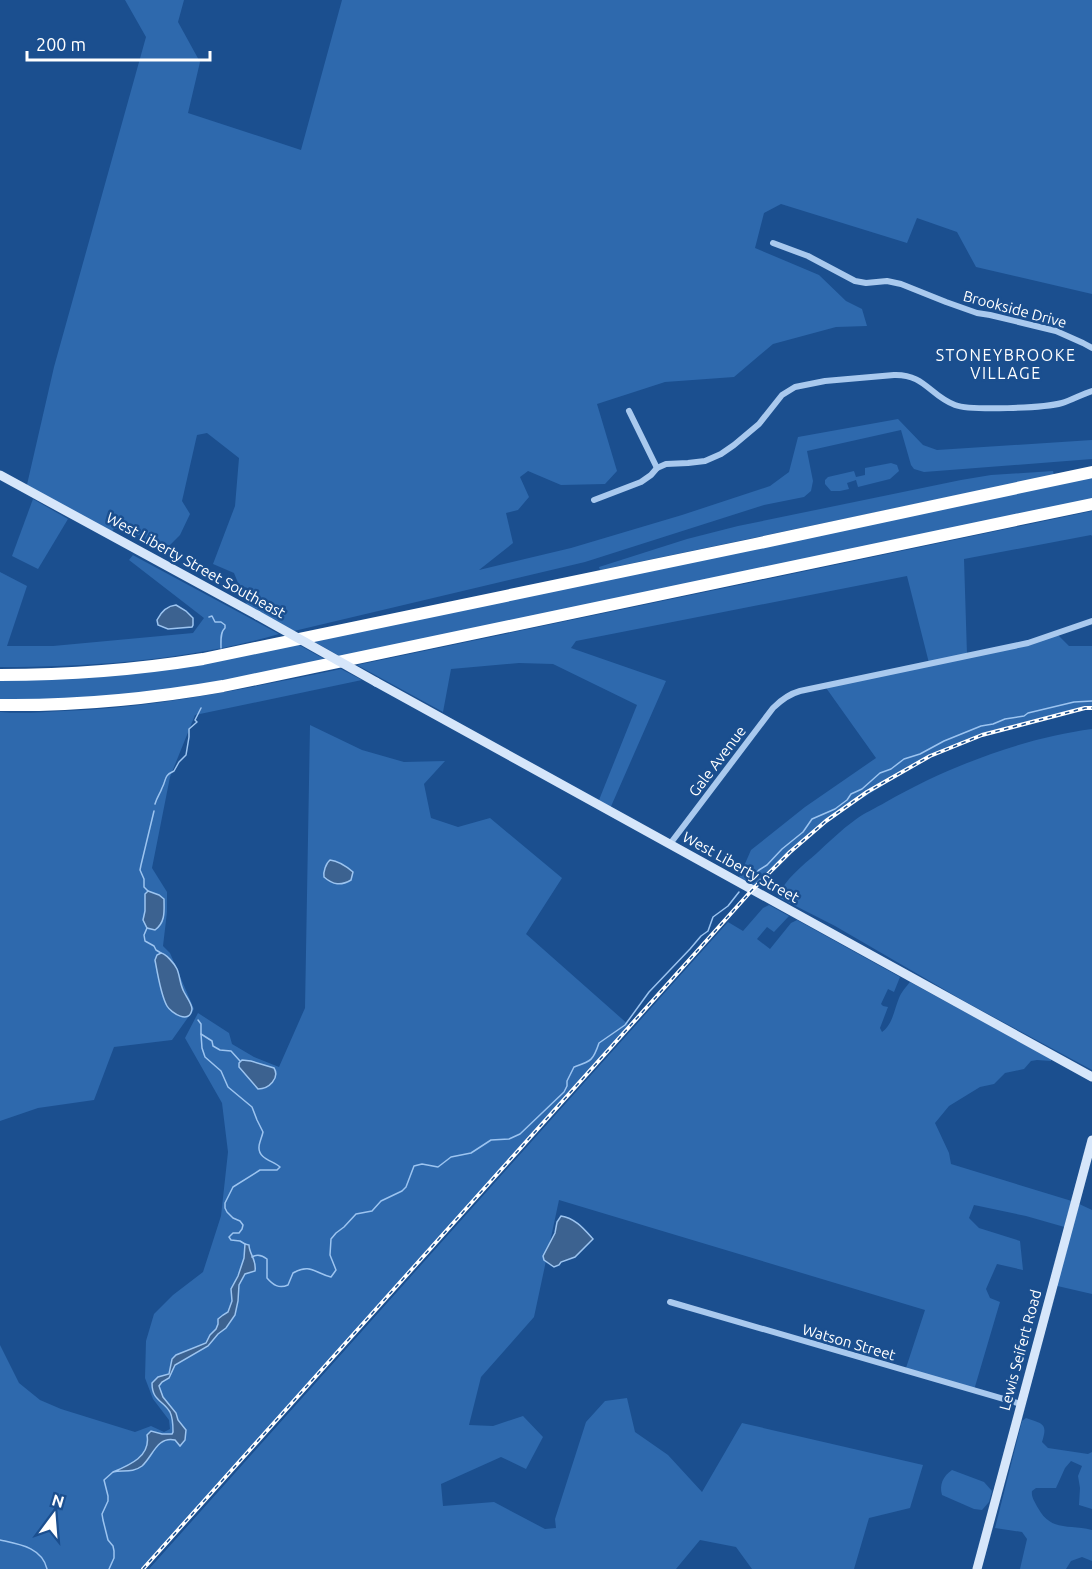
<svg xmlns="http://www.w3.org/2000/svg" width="1092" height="1569" font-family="Ubuntu,sans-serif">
	<rect width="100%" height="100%" fill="#1b4f8f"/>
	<g fill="#2e69ad">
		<path d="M125,0h59l-6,22 22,40 -12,51 113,37 41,-150h750v294l-116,-27 -19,-35 -40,-14 -10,25 -126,-39 -17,9 -9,35 64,27 27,26 16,8 5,17 -31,1 -63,17 -39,33 -69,5 -68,22 20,67 -12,13 -44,1 -33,-14 -8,6 9,20 -11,13 -12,3 7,30 -34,27 92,-22 111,-33 88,-29 19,-14 9,-35 100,-18 25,26 14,5 155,-10v19l-168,13 -10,-3 -3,-4 -10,-35 -94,21 6,30 -2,10 -7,6 -40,8 -179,57 -291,69 -47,-26 -13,-32 -21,-9 22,-58 4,-48 -32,-25 -10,2 -15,66 8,13 -10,21 -11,11c-20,2 -35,-21 -55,-17l-5,6 -83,-46 28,-122 92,-330z"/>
		<polygon points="891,463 897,465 899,471 890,479 858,487 856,480 847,483 849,489 840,491 831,491 825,484 825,480 828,477 854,471 856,477 865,475 865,468"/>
		<polygon points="1053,471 1054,475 600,570 599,567 687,539 738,526 961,480 991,475"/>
		<polygon points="1092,477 1092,500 343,658 313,641"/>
		<polygon points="33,499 68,519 38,569 12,556"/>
		<polygon points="1092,511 1092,536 1091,535 964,559 967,655 1056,633 1069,646 1092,646 1092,708 1085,708 982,735 930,756 826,821 752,890 737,882 751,850 805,807 876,758 824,685 929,663 907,576 576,641 571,648 666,681 609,811 597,805 637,705 553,664 519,663 451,669 443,712 357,665"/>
		<path d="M129,553l150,81c-90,26 -185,33 -279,33v-95l27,14 -20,60h46l140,-13 11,-15 -75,-58 4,-5z"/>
		<polygon points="299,645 326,660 257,675 132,695 0,701 0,679"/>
		<path d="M341,669l21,11 -167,35 -25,62 -18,91 15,24v20l-4,34 7,7 24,56 -22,31 -58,7 -20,53 -56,8 -38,13v-409c21,2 43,0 64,-1 96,-4 184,-23 277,-42z"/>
		<polygon points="310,725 362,750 404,762 445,761 424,784 431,818 458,827 490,818 562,878 526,934 630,1026 142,1569 0,1569 0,1345 19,1383 40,1400 61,1409 135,1432 151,1426 164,1432 170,1429 169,1420 153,1399 145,1378 146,1341 154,1314 173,1295 203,1272 221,1216 228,1152 222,1103 185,1038 198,1013 229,1033 232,1044 254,1057 279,1067 305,1008"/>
		<path d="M1092,729v341l-128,-69 -129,-75 -57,-29c7,-18 24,-31 39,-44 12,-11 24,-23 38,-33 9,-7 21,-12 31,-18 61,-35 137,-64 206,-73z"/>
		<path d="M769,905l20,11 -15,16 -7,-5 -10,12 13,10 21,-26 6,-3 103,57 -6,15 -6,-3 -7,15 2,2 5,1 -8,21 2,4c11,-8 12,-22 17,-34 3,-7 7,-11 11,-16l141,77v2l-14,-1 -6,1 -7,8 -19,4 -11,11 -14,3 -31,19 -14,17 14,30 2,11 124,38 17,8v84l-39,-9 15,-57 -42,-12 -52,-11 -5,13 10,10 41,13 3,29 -26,-6 -11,25 4,9 10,4 -26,88 -69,-19 20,-61 -366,-110 -25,117 -53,60 -12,48 24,1 30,-10 20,21 -17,32 -25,-12 -60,27 2,22 51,-4 51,27 11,-1 -1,-9 31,-97 19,-21 22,-3 8,34 33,23 34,37 40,-69 181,42 -13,43 -41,10 -15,51h-102l-16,-22 -36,-7 -24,29h-527l579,-647 15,9 20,-23z"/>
		<path d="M1026,1418c17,6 22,5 16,24l6,6 40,6 4,-2v57l-13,-4 1,-17 -2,-12 4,-10 -11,-5 -6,7 -9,20h-20l-4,3c-1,6 3,11 6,17 13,24 31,16 54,22v31l-10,-4 -11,4 -5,8h-46l7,-30 -5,-7 -27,-4 27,-107z"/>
		<path d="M952,1470l32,12 8,9 -3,11 -7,8 -8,-1 -32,-14c-3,-10 1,-19 10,-25z"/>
	</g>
	<g fill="#3c6290" stroke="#9cc4f0" stroke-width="1.5">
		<path d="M176,605l10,6 7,7v7l-1,2 -24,2 -10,-4 -1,-5c4,-8 9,-14 19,-15z"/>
		<path d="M330,860c9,1 16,6 23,12l-2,8c-10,6 -18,5 -27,-3 -1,-5 2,-14 6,-17z"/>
		<path d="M148,891l11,4 5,4c0,11 2,23 -9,31l-8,-2 -4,-8 2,-9v-17z"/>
		<path d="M161,953c5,1 13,10 16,16 3,7 3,16 7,23 2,4 8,12 8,17 -2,16 -21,4 -25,-3 -6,-10 -10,-35 -12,-46l2,-5z"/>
		<path d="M242,1060l9,1 23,7c6,10 -5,21 -16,21l-19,-22v-4z"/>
		<path d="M561,1216c14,2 23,13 32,23l-18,18 -14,5 -2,3 -5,2 -10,-7 -1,-4 12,-23 2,-11z"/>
		<path d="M245,1244l4,1c0,9 8,15 6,26l-10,3 -6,11 -1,16 -3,14 -9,13 -8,6 -10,12 -33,19 -6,13 -7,4 -3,4 4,11 13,16 2,7 8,10 -1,10 -5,6 -5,-6c-18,-4 -22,16 -33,26 -9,7 -19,4 -29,6 17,-7 38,-16 34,-37l4,-4 11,3h10l1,-2c0,-6 0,-14 -3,-20 -7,-12 -18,-11 -18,-29l6,-6 11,-3 3,-15 4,-4 30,-12 4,-8 6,-6 2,-5v-5l5,-4 5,-3 4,-11 -1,-12 7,-13 6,-18z"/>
	</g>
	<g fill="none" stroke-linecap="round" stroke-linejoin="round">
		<g stroke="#9cc4f0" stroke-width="1.5">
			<path d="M209,617l3,-1 3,6h6l4,3v3c-5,4 -4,13 -4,20"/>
			<path d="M155,804c2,-7 5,-10 7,-16 5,-9 1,-12 12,-17l5,-9 7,-7 3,-18v-8l8,-7 -2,-2 6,-12"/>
			<polyline points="751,878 759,870 767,865 782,849 803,832 812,819 835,809 847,800 851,794 862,789 880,773 891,769 904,759 920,754 944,741 981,726 993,724 1005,719 1024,716 1028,713 1074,702 1092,701"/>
			<polyline points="148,891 144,887 144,879 140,870 141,865 154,811"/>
			<polyline points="147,928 144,935 145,941 154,946 156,950 161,953"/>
			<polyline points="198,1020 201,1024 201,1034 212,1041 213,1046 220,1050 231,1051 240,1061"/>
			<path d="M201,1034l1,14 3,9 16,14 7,16 24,20 5,13 6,12c-1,5 -4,11 -4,15 -1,12 15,14 21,20l-3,3h-17l-27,17 -8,16v5l2,4 6,6 7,3 3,4 -1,4 -3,4h-6l-4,4 2,3 9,1 5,3"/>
			<path d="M252,1257c5,-3 10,-2 15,2v19c6,7 12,11 21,7l5,-12c17,-10 22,0 38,4l5,-7 -6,-15 1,-16 5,-6 8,-6 12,-13 16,-3 9,-10 21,-10 4,-4 8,-21 8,-2 16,3 13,-10 20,-4 20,-13 18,-1 11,-5 44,-42 3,-6v-5l7,-14c17,-6 19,-6 25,-24l26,-18 24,-33 41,-43 11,-13 7,-5 5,-14 15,-11 11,-14"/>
			<path d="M0,1540c18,4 42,7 47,29"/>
			<polyline points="109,1569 114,1558 114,1551 113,1546 108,1540 103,1520 102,1514 108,1501 108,1496 104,1480 113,1472"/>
		</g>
		<g stroke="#a9c9ee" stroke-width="6">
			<polyline points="773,243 808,256 855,281 866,283 887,281 901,284 946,302 977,313 990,315 1056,331 1083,343 1092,348"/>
			<polyline points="629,411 657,468"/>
			<path d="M594,500l47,-18 10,-7 6,-7 9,-4 22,-1 17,-2 16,-7 13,-9 25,-21 23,-29 13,-8 30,-6 69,-6c31,-1 36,21 61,30 16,6 89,3 107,-2 10,-3 20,-9 30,-12"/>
			<path d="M670,844l103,-136c8,-8 16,-14 27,-17l228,-48 64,-22"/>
			<polyline points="670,1302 1021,1404"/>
		</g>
		<g stroke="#d6e6fa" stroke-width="9">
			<polyline points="0,475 257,615"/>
			<polyline points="376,682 1092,1077"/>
			<polyline points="977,1569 1092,1140"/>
		</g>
		<g stroke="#fff" stroke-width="12">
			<path d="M0,675c68,0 135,-5 203,-16l552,-115 337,-72"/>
			<path d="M0,705c75,1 149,-6 223,-19l869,-182"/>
		</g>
		<g stroke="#fff" stroke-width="4">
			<polyline id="rail" points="143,1569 752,890 790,852 826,821 867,792 930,756 982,735 1085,708 1092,708"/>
		</g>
		<use href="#rail" stroke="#1b4f8f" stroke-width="1.5" stroke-dasharray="4.5" stroke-linecap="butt"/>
		<polyline stroke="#d6e6fa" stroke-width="9" points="257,615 376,682"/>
	</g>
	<g text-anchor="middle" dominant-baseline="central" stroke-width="5" stroke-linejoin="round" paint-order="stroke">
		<g font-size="15" fill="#fff" stroke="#1b4f8f">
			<text transform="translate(1015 309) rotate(15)">Brookside Drive</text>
			<text transform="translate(196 565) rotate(29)">West Liberty Street Southeast</text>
			<text transform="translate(717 761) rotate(-53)">Gale Avenue</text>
			<text transform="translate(741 867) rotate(29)">West Liberty Street</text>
			<text transform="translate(849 1342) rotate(16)">Watson Street</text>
			<text transform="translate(1020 1350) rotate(-75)">Lewis Seifert Road</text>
		</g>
		<g font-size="16" letter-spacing="1.5" fill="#fff" stroke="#1b4f8f">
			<text x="1006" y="355">STONEYBROOKE<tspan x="1006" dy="18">VILLAGE</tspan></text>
		</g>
	</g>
	<g transform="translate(54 1515) rotate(16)" stroke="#1b4f8f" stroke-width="4.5" paint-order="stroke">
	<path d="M0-4.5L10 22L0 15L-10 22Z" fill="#ffffff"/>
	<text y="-9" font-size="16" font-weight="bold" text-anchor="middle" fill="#ffffff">N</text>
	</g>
	<path d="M27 51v9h183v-9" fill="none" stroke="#ffffff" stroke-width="3"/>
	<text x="36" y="51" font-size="18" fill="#ffffff" stroke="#1b4f8f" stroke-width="4.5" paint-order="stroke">200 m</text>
</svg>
